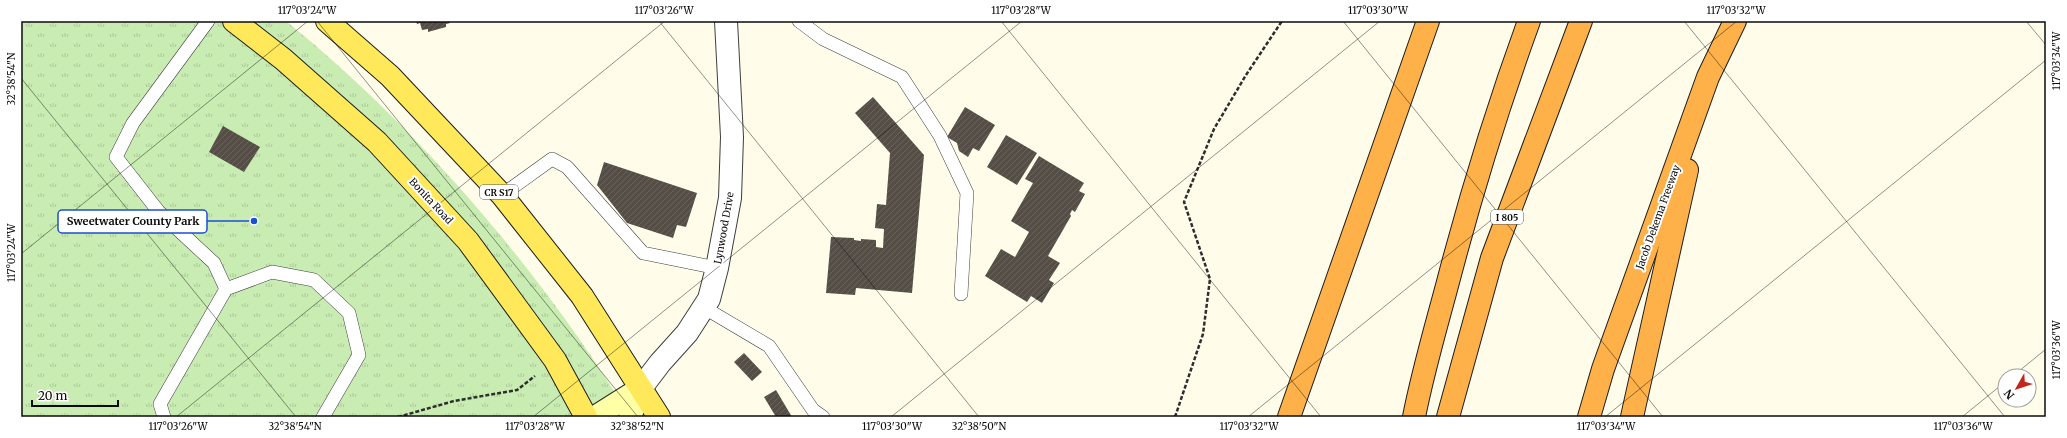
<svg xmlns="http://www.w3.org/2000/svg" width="2067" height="438" font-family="Merriweather,serif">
	<defs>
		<pattern id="park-tufts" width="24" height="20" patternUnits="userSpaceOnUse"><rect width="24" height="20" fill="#c9ecb2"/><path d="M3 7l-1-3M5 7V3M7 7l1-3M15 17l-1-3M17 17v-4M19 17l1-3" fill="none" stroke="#abc998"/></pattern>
		<pattern id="building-hatch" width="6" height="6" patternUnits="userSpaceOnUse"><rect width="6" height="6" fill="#554e47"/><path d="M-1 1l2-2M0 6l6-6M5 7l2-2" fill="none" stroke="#68635d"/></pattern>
	</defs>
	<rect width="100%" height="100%" fill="#fffdea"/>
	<path fill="url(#park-tufts)" d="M21,21h265c131,106 257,252 344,396h-609z"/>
	<g fill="url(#building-hatch)">
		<polygon points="416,21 450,21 450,23 446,24 446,27 428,32 428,29 422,30 420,23 417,24"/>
		<polygon points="873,97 924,155 912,293 856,288 855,295 826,293 831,237 854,238 854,240 861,241 861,239 876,240 876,247 883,248 884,229 875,228 877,204 886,205 890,153 855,113"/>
		<polygon points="965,107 995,125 979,151 973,148 968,157 959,151 957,143 947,137"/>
		<polygon points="223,126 260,147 244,172 209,152"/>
		<polygon points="1006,135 1037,153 1017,185 987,167"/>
		<polygon points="1039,156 1084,183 1079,191 1085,194 1075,212 1072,210 1070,214 1071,216 1048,256 1060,263 1049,280 1054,283 1042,303 1031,296 1027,302 985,276 1001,249 1015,257 1029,232 1011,221 1033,183 1025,179"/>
		<polygon points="604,162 697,193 686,227 677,225 673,238 627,223 597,185"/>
		<polygon points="744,353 762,372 752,381 734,362"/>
		<polygon points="776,390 792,417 776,417 764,397"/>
	</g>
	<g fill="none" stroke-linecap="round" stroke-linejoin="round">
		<g stroke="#3f3f3f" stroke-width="14">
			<g id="service">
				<polyline points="208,21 133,123 116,157 159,212 214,263 226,289"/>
				<polyline points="799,21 823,39 902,77 940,136 967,193 961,294"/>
				<polyline points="502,195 552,159 567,167 643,253 717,268"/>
				<polyline points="703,307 769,346 813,410 823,417"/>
				<polyline points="164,417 160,404 226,289 272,272 314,280 349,313 359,355 323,417"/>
			</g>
		</g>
		<g stroke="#3f3f3f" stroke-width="24">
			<polyline id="minor" points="641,388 660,363 687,333 709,299 717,268 730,198 732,137 726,21"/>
		</g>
		<g stroke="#2e2e2e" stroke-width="24">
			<g id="secondary">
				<polyline points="595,417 641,388"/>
				<polyline points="630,417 641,388"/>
			</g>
		</g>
		<g stroke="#1d1d1d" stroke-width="24">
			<g id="primary">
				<polyline points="234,21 283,59 377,142 468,241 555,360 586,417"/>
				<polyline points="327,21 390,76 502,195 582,296 659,417"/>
			</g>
		</g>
		<g stroke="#1d1d1d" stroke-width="24">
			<g id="motorway">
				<polyline points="1289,417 1428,21"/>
				<path d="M1414,417c9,-46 22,-90 34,-135 23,-88 50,-176 81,-261"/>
				<polyline points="1448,417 1492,258 1581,21"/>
				<polyline points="1589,417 1603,369 1708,77 1735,21"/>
				<polyline points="1632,417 1687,170"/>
			</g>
		</g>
		<g stroke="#2e2e2e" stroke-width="2.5" stroke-dasharray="4 2" stroke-linecap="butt">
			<polyline points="398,417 454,401 517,390 535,376"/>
			<polyline points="1175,417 1203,334 1210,279 1184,202 1214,129 1246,75 1282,21"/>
		</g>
		<use href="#service" stroke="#fff" stroke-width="13"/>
		<use href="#minor" stroke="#fff" stroke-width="22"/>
		<use href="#secondary" stroke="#ffffa5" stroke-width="22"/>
		<use href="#primary" stroke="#ffe95a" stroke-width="22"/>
		<use href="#motorway" stroke="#feb049" stroke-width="22"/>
	</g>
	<path fill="none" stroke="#0c0c0c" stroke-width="1" stroke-opacity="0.45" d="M317,21l321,396M659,21l320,396M1001,21l320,396M1343,21l320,396M1684,21l321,396M2026,21l20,24M21,78l275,339M21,254l287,-233M2013,376l33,-27M176,417l489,-396M533,417l489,-396M891,417l489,-396M1248,417l489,-396M1605,417l441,-357M1962,417l43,-35"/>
	<g text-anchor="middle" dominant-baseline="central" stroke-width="4" stroke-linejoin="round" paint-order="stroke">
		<g fill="#fff" stroke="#555" stroke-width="1">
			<rect x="480" y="185" width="38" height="14" rx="3"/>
			<rect x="1491" y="210" width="32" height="14" rx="3"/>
		</g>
		<g font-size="9" font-weight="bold" fill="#0c0c0c">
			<text x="499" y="192">CR S17</text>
			<text x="1507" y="217">I 805</text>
		</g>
		<g font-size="10" fill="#0c0c0c" stroke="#fff">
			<text transform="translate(431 201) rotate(47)">Bonita Road</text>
			<text transform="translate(1658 217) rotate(-70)">Jacob Dekema Freeway</text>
			<text transform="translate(724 228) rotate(-80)">Lynwood Drive</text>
		</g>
	</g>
	<path fill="none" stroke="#1d4ed8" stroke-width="1.5" d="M254 221L207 221"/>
	<circle fill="#1d4ed8" stroke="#fff" stroke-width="1.5" cx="254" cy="221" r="4"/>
	<rect fill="#fff" stroke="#1d4ed8" stroke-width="1.5" x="58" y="210" width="149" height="23" rx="4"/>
	<g font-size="11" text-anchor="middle" font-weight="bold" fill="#0c0c0c">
		<text x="133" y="225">Sweetwater County Park</text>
	</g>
	<rect width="2067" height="438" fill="none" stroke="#ffffff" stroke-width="44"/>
	<g transform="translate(2017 388) rotate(231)"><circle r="19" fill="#ffffff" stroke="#9e9e9e"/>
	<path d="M0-3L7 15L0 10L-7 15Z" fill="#c4261b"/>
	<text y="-6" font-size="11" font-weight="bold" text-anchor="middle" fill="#0c0c0c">N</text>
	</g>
	<path d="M32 400v6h86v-6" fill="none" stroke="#0c0c0c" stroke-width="2"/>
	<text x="38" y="400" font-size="12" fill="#0c0c0c" stroke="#ffffff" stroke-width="3" paint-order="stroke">20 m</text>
	<rect x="22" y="22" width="2023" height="394" fill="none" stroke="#0c0c0c" stroke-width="1.5"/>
	<g font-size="10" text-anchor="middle" fill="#0c0c0c">
		<text x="307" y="14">117°03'24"W</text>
		<text x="664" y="14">117°03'26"W</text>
		<text x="1021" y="14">117°03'28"W</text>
		<text x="1378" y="14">117°03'30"W</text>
		<text x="1736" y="14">117°03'32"W</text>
		<text transform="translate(2056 61) rotate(-90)" y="4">117°03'34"W</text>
		<text transform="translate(11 79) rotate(-90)" y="4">32°38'54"N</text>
		<text transform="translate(11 253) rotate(-90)" y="4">117°03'24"W</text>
		<text transform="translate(2056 350) rotate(-90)" y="4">117°03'36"W</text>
		<text x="178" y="430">117°03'26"W</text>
		<text x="295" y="430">32°38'54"N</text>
		<text x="535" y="430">117°03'28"W</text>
		<text x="637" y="430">32°38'52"N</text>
		<text x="892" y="430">117°03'30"W</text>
		<text x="979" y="430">32°38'50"N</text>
		<text x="1249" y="430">117°03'32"W</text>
		<text x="1606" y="430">117°03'34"W</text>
		<text x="1963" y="430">117°03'36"W</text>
	</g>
</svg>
